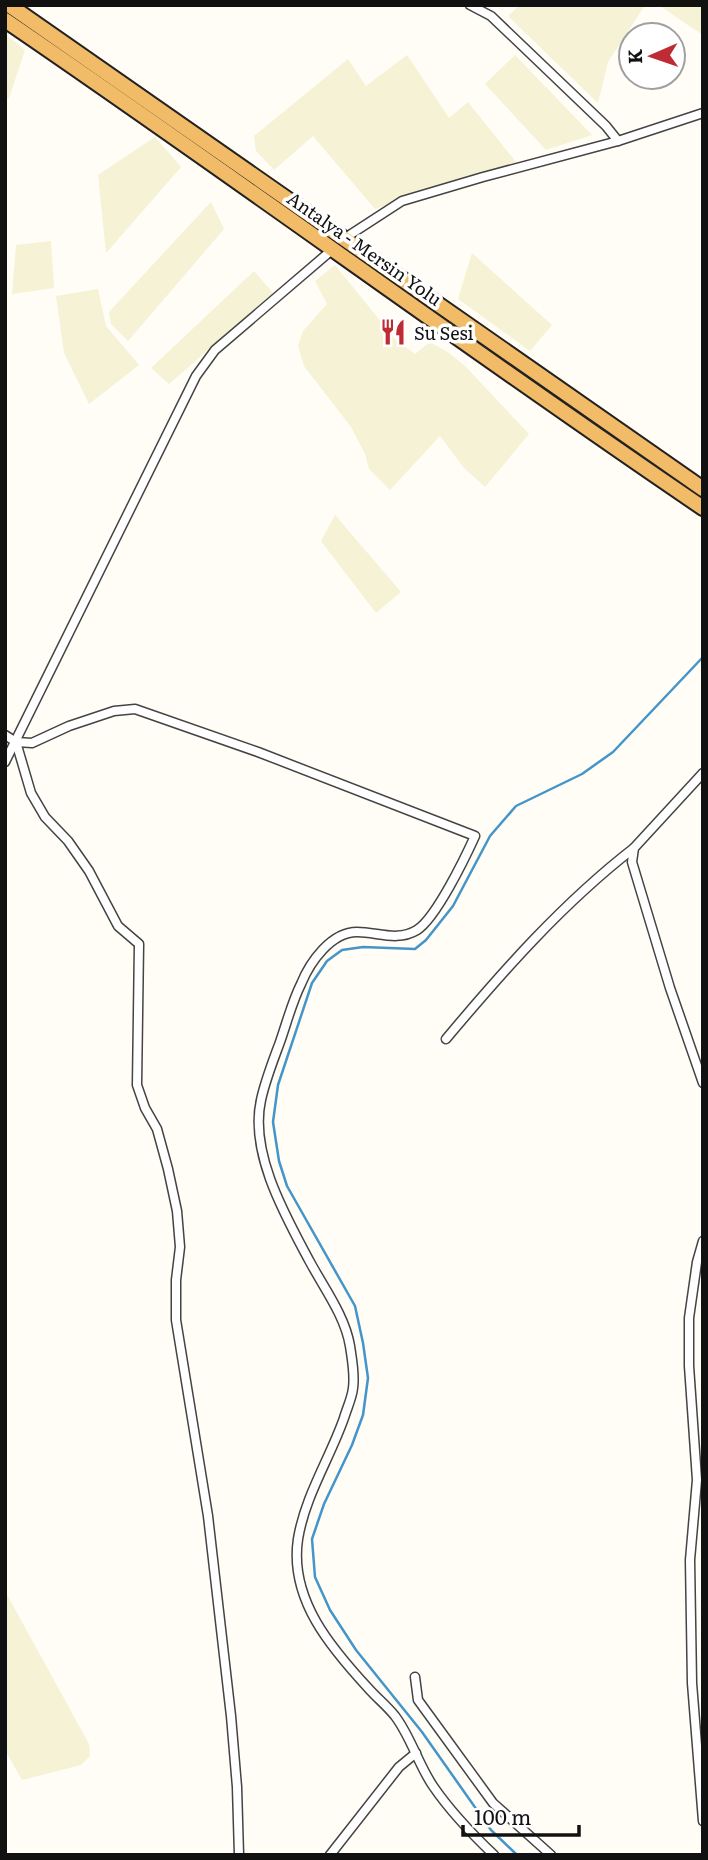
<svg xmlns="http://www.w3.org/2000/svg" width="708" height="1860" font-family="Literata,serif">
	<rect width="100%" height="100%" fill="#fffdf5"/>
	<g fill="#f5f2d5">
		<polygon points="520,5 645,5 608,62 598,103 508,16"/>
		<polygon points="659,5 703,5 703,35 679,19"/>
		<polygon points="5,34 25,50 9,98 5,99"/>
		<polygon points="407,55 449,118 468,102 516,162 446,183 375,209 313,136 274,170 256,151 254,136 348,59 366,86"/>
		<polygon points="515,55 592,135 546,150 485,84"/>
		<polygon points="155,137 181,167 106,253 98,175"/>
		<polygon points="211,202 224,229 128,341 111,324 109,312"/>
		<polygon points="51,241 54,288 12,294 16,245"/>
		<polygon points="472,253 552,325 530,351 458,299"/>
		<polygon points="335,265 395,339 415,354 430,342 449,353 465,366 529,434 485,487 464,468 440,436 390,490 369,469 365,454 351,427 304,366 298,346 303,331 327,304 315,281"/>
		<polygon points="254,271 273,293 169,384 151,368"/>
		<polygon points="98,289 106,326 139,365 89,404 64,353 56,296"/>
		<polygon points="335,515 401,592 376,613 321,541"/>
		<polygon points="5,1591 89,1744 90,1756 81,1765 22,1780 5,1750"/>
	</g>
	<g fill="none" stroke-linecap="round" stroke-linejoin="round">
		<polyline stroke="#4395ca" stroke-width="2.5" points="517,1855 491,1830 422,1732 356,1650 330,1610 315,1577 312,1539 324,1504 352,1445 363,1415 368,1378 363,1343 355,1306 287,1186 279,1161 273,1122 278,1085 312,983 327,961 342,950 363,947 415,949 426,940 453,906 490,836 516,806 582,774 613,752 703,657"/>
		<g stroke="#444" stroke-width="11">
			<g id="minor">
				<polyline points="470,5 491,16 606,126 618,141"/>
				<polyline points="345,238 402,201 483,177 618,141 703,113"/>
				<path d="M5,735l11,7 16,1 37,-17 45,-15 21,-2 123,43 217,84c-10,22 -39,82 -58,94 -20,12 -39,2 -60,2 -26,0 -47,30 -56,52 -9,18 -14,38 -21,58 -7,19 -15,39 -19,58 -12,53 25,117 49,162 14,26 35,54 40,84 2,14 5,28 3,42 -1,10 -6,20 -9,30 -14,40 -39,78 -46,121 -9,60 33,109 71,150 8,9 18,17 26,27 16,21 23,48 38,70 17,25 39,48 61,69"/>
				<polyline points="16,742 31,793 45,817 68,841 89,871 118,926 139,944 137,1085 145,1108 157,1129 168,1169 177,1211 180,1247 176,1280 176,1320 208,1516 231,1716 237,1787 239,1855"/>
				<polyline points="5,762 196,376 215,350 333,249"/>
				<polyline points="703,773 634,848 632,862 670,988 703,1083"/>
				<path d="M446,1039c57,-68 117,-136 188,-191"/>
				<polyline points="703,1241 697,1262 689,1318 689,1366 697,1480 690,1560 692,1683 703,1821"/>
				<polyline points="415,1677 418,1700 493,1803 551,1855"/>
				<polyline points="330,1855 399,1767 416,1753"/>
			</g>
		</g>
		<g stroke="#222" stroke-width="18">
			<g id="trunk">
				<polyline points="9,5 703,489"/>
				<path d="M5,20c235,160 463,329 698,488"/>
			</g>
		</g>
		<use href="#minor" stroke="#fff" stroke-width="8"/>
		<use href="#trunk" stroke="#f2bb68" stroke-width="14"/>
	</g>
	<defs>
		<g id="restaurant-bare" transform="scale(2.1)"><path d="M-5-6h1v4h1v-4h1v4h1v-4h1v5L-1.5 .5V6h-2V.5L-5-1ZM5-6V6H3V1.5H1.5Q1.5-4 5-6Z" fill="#bf2b32" stroke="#fff" stroke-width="2.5" paint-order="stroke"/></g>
	</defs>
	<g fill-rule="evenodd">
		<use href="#restaurant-bare" x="393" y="332"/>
	</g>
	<g text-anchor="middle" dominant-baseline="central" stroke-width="7" stroke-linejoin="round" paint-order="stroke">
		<g font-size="18" fill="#111" stroke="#fff">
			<text transform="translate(365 248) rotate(35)">Antalya - Mersin Yolu</text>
		</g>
		<g font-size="18" fill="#111" stroke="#fff" text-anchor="start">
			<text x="414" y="332">Su Sesi</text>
		</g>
	</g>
	<rect width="708" height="1860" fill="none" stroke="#111111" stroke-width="14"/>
	<g transform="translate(652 56) rotate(268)"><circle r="33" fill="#ffffff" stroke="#a0a0a0" stroke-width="2"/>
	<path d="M0-5L12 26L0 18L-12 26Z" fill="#bf2b32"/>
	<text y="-10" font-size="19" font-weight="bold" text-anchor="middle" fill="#111111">K</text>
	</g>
	<path d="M463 1825v10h116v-10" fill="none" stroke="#111111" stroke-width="3.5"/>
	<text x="474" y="1825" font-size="21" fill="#111111" stroke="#ffffff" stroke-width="5" paint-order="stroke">100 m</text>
</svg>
